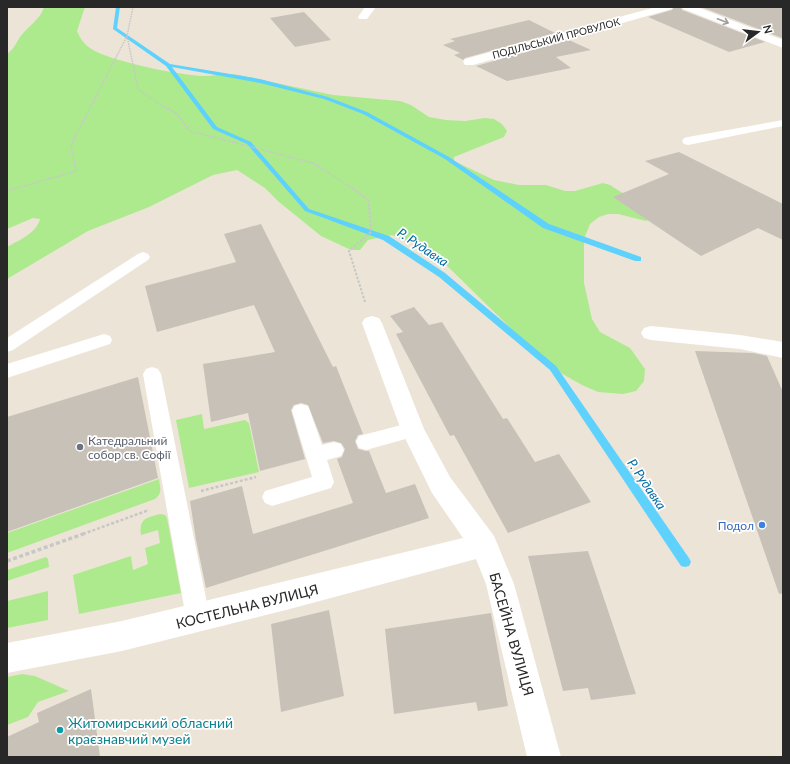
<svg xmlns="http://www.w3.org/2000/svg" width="790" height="764" font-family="Lato,sans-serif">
	<rect width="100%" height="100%" fill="#ede4d8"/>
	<g fill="#adea8e">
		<path d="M44,7h41l-8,24c3,7 7,13 13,17 18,13 89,27 113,28 12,0 24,-3 36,-1l94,20 67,6 11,4 18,12 17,3 19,1 20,-3 9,1 8,5 5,7 -3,6 -50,20v4l40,19 25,5h27l19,6h10l28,-8 7,2 38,24 3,9 -5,3 -28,-7h-10l-9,3 -9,7 -6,15v44l8,36 8,13 30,16 15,21 -1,12 -8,10 -13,3 -25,-2 -16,-7 -23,-13 -24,-20 -102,-100 -41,-17 -24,5 -8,10h-9l-30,-14 -42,-34 -14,-14 -28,-18 -24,5 -64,32 -61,24 -81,48v-32c12,-7 29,-13 33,-28l-7,-1 -26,11v-175c7,-5 9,-11 13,-17 8,-11 20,-17 24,-30z"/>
		<polygon points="202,414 204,429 245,420 249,423 259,472 189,488 176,420"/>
		<path d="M159,479c1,9 4,14 -4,20l-148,54v-20z"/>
		<path d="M160,514l5,1 2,3 14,75 -102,21 -6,-39 58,-19 2,14 15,-6 -3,-16 15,-5 -2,-13 -17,5c-2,-17 5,-17 19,-21z"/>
		<polygon points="46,557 48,559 49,567 7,581 7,570"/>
		<polygon points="48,591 48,620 7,628 7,601"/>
		<polygon points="22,674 35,676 69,691 38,702 28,717 7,725 7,677"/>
	</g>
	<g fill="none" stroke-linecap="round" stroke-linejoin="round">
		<polygon fill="#5ed2fc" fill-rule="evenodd" points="116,7 120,7 117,28 170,64 260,79 328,97 367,112 449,157 549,224 641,257 641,261 635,261 543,228 445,159 363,114 324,99 260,83 172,67 217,127 251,142 309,209 389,236 445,273 556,366 689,558 691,562 689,566 685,567 681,566 550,370 439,277 383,240 305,211 247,144 213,129 166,66 113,29"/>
	</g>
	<g fill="#c8c1b8">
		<polygon points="674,7 681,7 682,10 765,42 729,52 648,17 672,10"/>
		<polygon points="701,7 783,7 783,38 782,38"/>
		<polygon points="304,12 331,40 295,47 270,18"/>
		<polygon points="529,20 555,33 465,58 463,60 454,55 460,53 443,45 455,41 450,39"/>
		<polygon points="569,40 591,50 556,57 571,68 507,81 476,66"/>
		<polygon points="679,152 783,204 783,240 758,228 701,256 613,197 669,174 645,161"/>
		<polygon points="261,224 333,367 336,366 363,434 358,435 355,441 358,449 366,451 369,451 386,493 415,484 429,518 206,588 196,540 190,501 242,486 253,534 353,503 337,459 342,457 345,449 341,443 334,441 323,443 308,405 301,403 294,405 291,410 305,459 260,471 248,413 211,422 203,364 275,352 254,305 157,332 145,286 236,262 224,234"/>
		<polygon points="414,307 429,325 442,322 503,419 507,418 535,462 559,454 591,502 508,533 454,435 450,436 396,334 403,332 390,316"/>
		<polygon points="695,351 753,353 767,356 783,392 783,593 779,594"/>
		<polygon points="138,377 158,478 7,532 7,417"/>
		<polygon points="588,551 636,694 591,700 588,688 563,691 528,556"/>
		<polygon points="329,610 344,696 281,712 271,624"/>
		<polygon points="491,613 508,706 478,711 476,702 394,714 385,629"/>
		<polygon points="91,689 100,757 7,757 7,737 39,722 37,713"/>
	</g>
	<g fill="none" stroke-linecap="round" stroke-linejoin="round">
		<g stroke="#c7c7c7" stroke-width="1.5" stroke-dasharray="1.5 1" stroke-linecap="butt">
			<polyline points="127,36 138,89 159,104 176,113 190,131 313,163 358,192 369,201 369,206"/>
			<polyline points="7,191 76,171 71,145 127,36 133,7"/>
		</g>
		<polyline stroke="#c7c7c7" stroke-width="2" stroke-dasharray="2.5 1.5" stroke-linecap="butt" points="365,302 349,251 371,232 369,205"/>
		<g stroke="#c7c7c7" stroke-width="2.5" stroke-dasharray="3 2" stroke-linecap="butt">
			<polyline points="201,491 256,477"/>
			<polyline points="83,534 149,510"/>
		</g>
		<polyline stroke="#c7c7c7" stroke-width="3.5" stroke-dasharray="4 2.5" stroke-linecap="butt" points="7,561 86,533"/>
		<g fill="#fff" fill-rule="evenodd">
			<polygon points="783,120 783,126 688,145 684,144 682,141 684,138 688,137"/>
			<polygon points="143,252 148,254 150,257 148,260 13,350 7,352 7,338 138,254"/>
			<polygon points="104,334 110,336 112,340 110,344 7,378 7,364"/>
			<polygon points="152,367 158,369 161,374 210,618 206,626 198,630 190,626 186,618 143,374 146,369"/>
			<polygon points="301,404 308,406 310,411 322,445 334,442 341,444 344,450 341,456 327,460 334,482 331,488 272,506 265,503 262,497 265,491 312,477 292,411 294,406"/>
			<polygon points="413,422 420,425 423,430 420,435 366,450 359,448 356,442 359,436"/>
		</g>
		<g fill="#fff" fill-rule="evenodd">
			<polygon points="365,7 376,7 367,19 359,19 358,17"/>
			<polygon points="656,7 673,7 672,9 473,65 465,65 463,62 465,59"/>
			<polygon points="372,316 379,318 382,323 424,429 450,477 494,536 514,584 561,757 527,757 486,584 476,559 286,610 122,651 7,673 7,643 122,621 463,538 432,493 401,430 362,323 365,318"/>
			<polygon points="651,326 740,335 783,342 783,358 740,349 651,340 644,338 641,333 644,328"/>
		</g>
		<polygon fill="#fff" fill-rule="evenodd" points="682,7 697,7 783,40 783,48 683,9"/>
	</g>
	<defs><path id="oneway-shaft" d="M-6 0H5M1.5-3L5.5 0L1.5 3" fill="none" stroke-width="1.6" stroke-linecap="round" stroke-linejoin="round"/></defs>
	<use stroke="#9e9e9e" href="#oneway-shaft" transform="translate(723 21) rotate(21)"/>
	<circle fill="#6b7280" stroke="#fff" stroke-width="1.5" cx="80" cy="447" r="4"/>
	<circle fill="#3f7fe0" stroke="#fff" stroke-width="1.5" cx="762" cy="525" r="4"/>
	<circle fill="#0f9aa8" stroke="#fff" stroke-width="1.5" cx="60" cy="730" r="4"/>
	<g text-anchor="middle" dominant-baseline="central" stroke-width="3.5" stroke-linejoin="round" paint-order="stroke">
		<g font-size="10" fill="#282828" stroke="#fff">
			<text transform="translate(556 38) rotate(-15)">ПОДІЛЬСЬКИЙ ПРОВУЛОК</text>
		</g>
		<g font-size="12" fill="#5b616d" stroke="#fff" text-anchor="start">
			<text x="88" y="440">Катедральний<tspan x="88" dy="14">собор св. Софії</tspan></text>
		</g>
		<g font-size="12" fill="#366cbe" stroke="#fff" text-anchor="end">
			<text x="754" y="525">Подол</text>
		</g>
		<g font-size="13" font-style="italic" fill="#006da5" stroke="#fff">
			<text transform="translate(423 247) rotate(34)">Р. Рудавка</text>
			<text transform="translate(647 484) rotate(56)">Р. Рудавка</text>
		</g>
		<g font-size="14" fill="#282828" stroke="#fff">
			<text transform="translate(247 606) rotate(-14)">КОСТЕЛЬНА ВУЛИЦЯ</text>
			<text transform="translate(512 634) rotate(74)">БАСЕЙНА ВУЛИЦЯ</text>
		</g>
		<g font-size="14" fill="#0d838f" stroke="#fff" text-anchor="start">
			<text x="68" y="722">Житомирський обласний<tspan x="68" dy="16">краєзнавчий музей</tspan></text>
		</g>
	</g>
	<rect width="790" height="764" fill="none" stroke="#282828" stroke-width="16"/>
	<g transform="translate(758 32) rotate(75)" stroke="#ffffff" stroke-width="3" paint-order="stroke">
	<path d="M0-3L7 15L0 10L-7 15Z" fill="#282828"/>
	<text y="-6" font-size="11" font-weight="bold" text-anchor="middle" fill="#282828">N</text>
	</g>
</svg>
